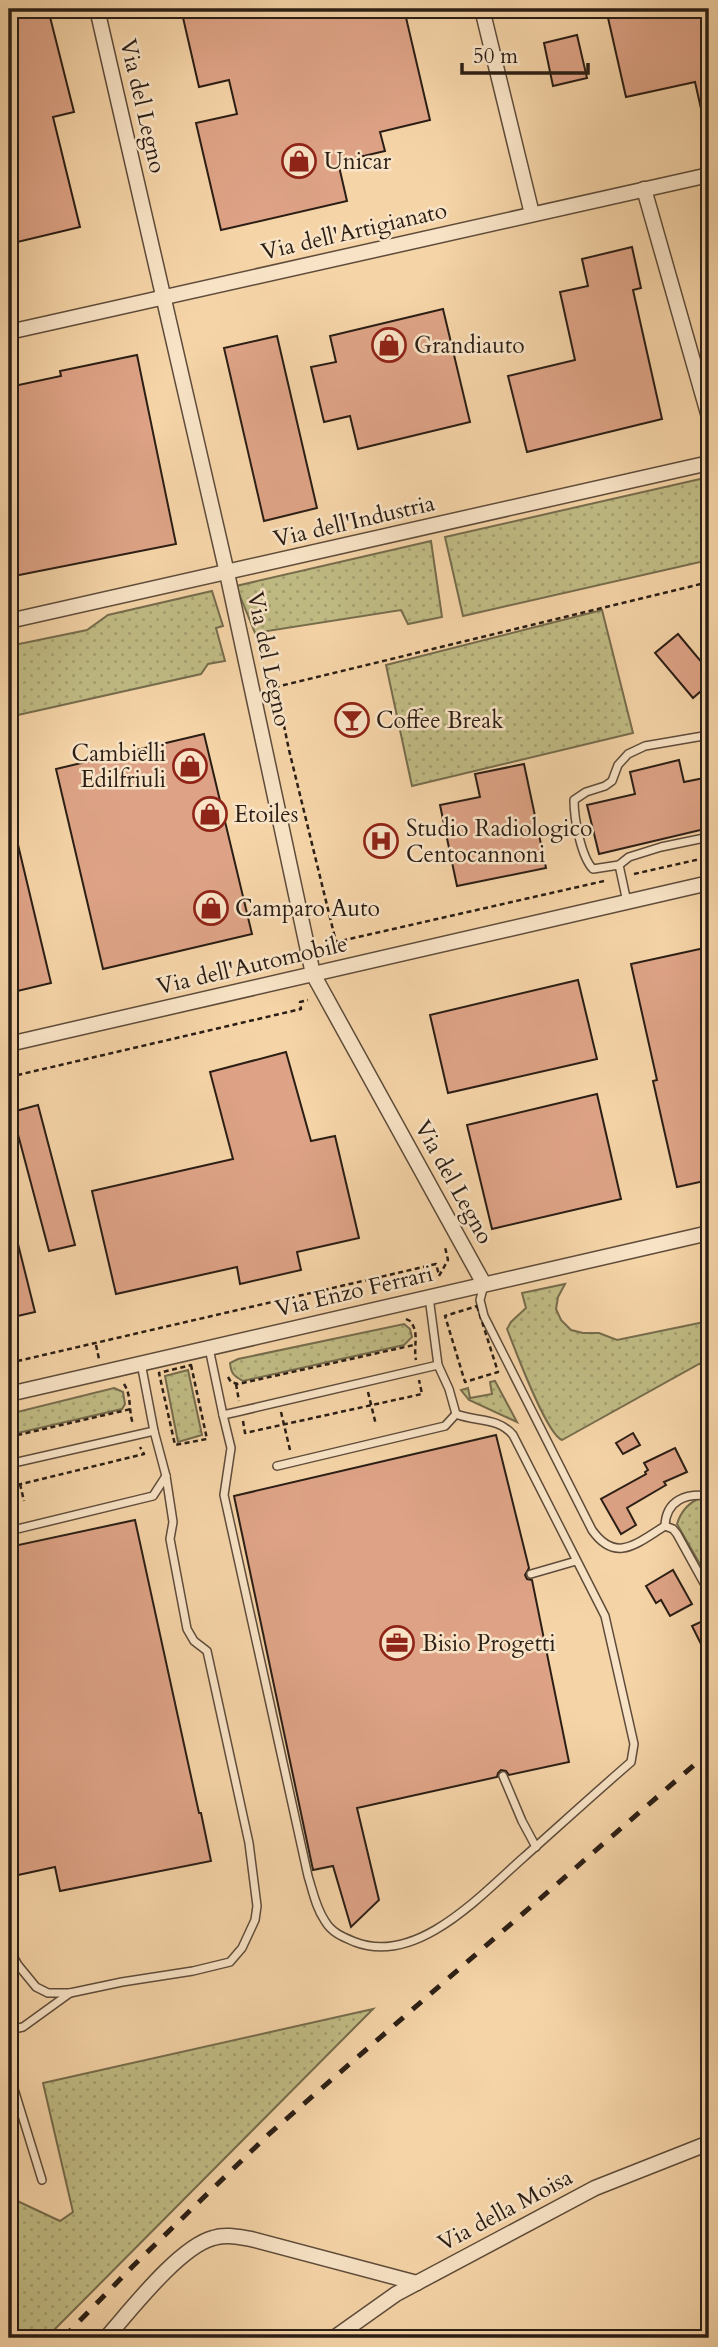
<svg xmlns="http://www.w3.org/2000/svg" width="718" height="2347" font-family="Cardo,serif">
	<defs>
		<pattern id="grass-dots" width="8" height="8" patternUnits="userSpaceOnUse" patternTransform="scale(1.75)"><rect width="8" height="8" fill="#c0bb84"/><path d="M2 2h.1M6 6h.1" fill="none" stroke="#a5a071" stroke-width="1.8" stroke-linecap="round"/></pattern>
	</defs>
	<rect width="100%" height="100%" fill="#f5d4a7"/>
	<filter id="stains"><feTurbulence type="fractalNoise" baseFrequency=".00286" numOctaves="4"/><feColorMatrix values="0 0 0 0 .2 0 0 0 0 .09 0 0 0 0 .02 0 0 0 .5 -.17"/></filter>
	<radialGradient id="worn" r=".72"><stop offset=".6" stop-color="#630" stop-opacity="0"/><stop offset="1" stop-color="#630" stop-opacity=".3"/></radialGradient>
	<g fill="url(#grass-dots)" stroke="#766c4c" stroke-width="2">
		<polygon points="709,477 709,560 463,616 445,537"/>
		<polygon points="431,541 442,617 408,624 401,610 255,633 236,586"/>
		<polygon points="212,591 223,626 216,628 225,661 208,664 201,674 9,717 9,646 87,630 108,615"/>
		<polygon points="602,610 633,733 412,786 386,665"/>
		<path d="M565,1284l-7,13 -2,12 5,11 10,10 12,3h16l18,7 92,-19v44l-2,-2 -8,1 -137,76c-16,-6 -47,-91 -55,-111l4,-7 15,-14 -4,-15z"/>
		<path d="M404,1324l6,5 2,8 -8,8 -161,36c-9,-5 -12,-7 -13,-18l8,-4z"/>
		<polygon points="188,1370 202,1435 178,1442 165,1376"/>
		<polygon points="495,1381 517,1422 469,1400 461,1390 468,1388 470,1398 492,1394 490,1382"/>
		<polygon points="114,1388 123,1392 125,1404 122,1409 9,1435 9,1414"/>
		<path d="M700,1498l9,4v78l-32,-56c4,-13 11,-21 23,-26z"/>
		<polygon points="373,2009 46,2338 9,2338 9,2197 60,2221 73,2212 43,2083"/>
	</g>
	<g fill="#dea386" stroke="#2b1e15" stroke-width="2">
		<polygon points="9,9 48,9 74,112 53,117 80,227 9,244"/>
		<polygon points="181,9 404,9 430,120 380,132 385,151 338,162 347,201 221,230 196,123 237,114 229,80 199,87"/>
		<polygon points="606,9 709,9 709,121 704,122 695,82 626,97"/>
		<polygon points="577,35 587,78 553,86 544,43"/>
		<polygon points="632,247 641,288 633,290 662,419 527,452 508,376 575,360 560,292 588,286 582,259"/>
		<polygon points="443,309 470,422 358,449 350,416 324,422 311,367 336,362 330,336"/>
		<polygon points="277,336 317,508 264,521 224,348"/>
		<polygon points="137,355 176,544 9,577 9,387 61,376 60,371"/>
		<polygon points="678,634 709,671 709,684 693,698 655,653"/>
		<polygon points="204,734 252,934 103,969 56,769"/>
		<polygon points="679,760 684,782 709,777 709,828 599,854 587,805 635,794 630,772"/>
		<polygon points="524,764 546,868 457,886 440,805 480,797 475,774"/>
		<polygon points="9,828 14,828 51,983 9,993"/>
		<polygon points="709,947 709,1180 677,1187 653,1081 657,1080 631,964"/>
		<polygon points="578,980 597,1059 448,1093 430,1015"/>
		<polygon points="286,1052 311,1141 335,1136 359,1238 297,1252 301,1270 240,1284 237,1267 116,1294 92,1191 233,1159 210,1072"/>
		<polygon points="597,1094 621,1199 492,1229 467,1125"/>
		<polygon points="38,1105 75,1245 49,1251 12,1112"/>
		<polygon points="9,1228 14,1228 35,1312 9,1318"/>
		<polygon points="633,1433 640,1445 623,1454 616,1443"/>
		<polygon points="496,1435 529,1568 525,1575 527,1579 532,1580 569,1762 509,1775 506,1771 501,1770 498,1773 497,1777 357,1808 379,1900 351,1927 333,1866 313,1870 234,1496"/>
		<polygon points="675,1448 687,1472 664,1482 666,1485 627,1508 636,1525 621,1534 601,1499 646,1474 645,1472 648,1470 644,1463"/>
		<polygon points="135,1520 199,1813 201,1813 211,1861 60,1891 55,1867 9,1877 9,1547"/>
		<polygon points="673,1570 692,1604 670,1616 661,1600 656,1603 646,1586"/>
		<polygon points="709,1618 709,1660 692,1626"/>
	</g>
	<g fill="none" stroke-linecap="round" stroke-linejoin="round">
		<g stroke="#5e4c3a" stroke-width="10">
			<g id="lane">
				<path d="M709,735l-64,11 -17,8 -10,11 -6,16 -7,5 -19,6 -12,8c0,18 7,57 19,69l26,-4 10,-8 32,-10 48,-10"/>
				<polyline points="619,865 627,902"/>
				<path d="M484,1285l-4,15 4,16 108,214c24,34 45,13 73,-4"/>
				<polyline points="209,1348 223,1415 241,1411 438,1365 429,1297"/>
				<path d="M223,1415l8,33 -7,47 84,381c5,16 8,32 17,45 7,12 18,16 30,21 62,24 126,-47 168,-84 36,-32 71,-64 108,-96l3,-18 -29,-128 -92,-181c-15,-18 -37,-13 -57,-21l-7,-25 -11,-24"/>
				<polyline points="9,1464 154,1431 141,1363"/>
				<polyline points="277,1466 445,1426 456,1414"/>
				<polyline points="665,1526 673,1529 677,1534 704,1583 709,1585"/>
				<path d="M665,1526c1,-26 21,-33 44,-30"/>
				<polyline points="9,1531 153,1496 166,1476"/>
				<polyline points="531,1574 576,1561"/>
				<polyline points="503,1776 522,1821 536,1847"/>
				<polyline points="9,1949 18,1965 36,1987 48,1993 70,1993 122,1982 193,1971 230,1962 242,1948 255,1920 257,1906 249,1843 207,1651 194,1641 187,1629 170,1539 173,1522 166,1476 154,1431"/>
				<polyline points="9,2030 23,2027 70,1993"/>
				<polyline points="9,2073 42,2180"/>
			</g>
		</g>
		<g stroke="#5e4c3a" stroke-width="17">
			<g id="street">
				<polyline points="97,9 227,573 313,974 484,1284"/>
				<polyline points="482,9 532,214"/>
				<polyline points="644,189 709,417"/>
				<polyline points="9,332 709,175"/>
				<polyline points="9,621 709,463"/>
				<polyline points="9,1044 709,883"/>
				<polyline points="9,1394 709,1233"/>
				<path d="M106,2338c24,-27 73,-91 107,-100 12,-4 25,-1 38,1l166,44"/>
				<polyline points="334,2338 396,2294 595,2188 709,2143"/>
			</g>
		</g>
		<g stroke="#2b1e15" stroke-width="2.5" stroke-dasharray="5 3.5" stroke-linecap="butt">
			<polyline points="634,874 709,857"/>
			<polyline points="604,881 336,942 289,750 276,687 709,582"/>
			<polyline points="9,1077 301,1009 300,1002 308,1000"/>
			<polyline points="439,1276 448,1260 445,1247"/>
			<polygon points="477,1306 498,1372 465,1382 445,1316"/>
			<path d="M406,1319l4,2c10,12 3,24 6,39"/>
			<polyline points="96,1345 99,1359"/>
			<polyline points="9,1363 436,1264 439,1275"/>
			<polygon points="191,1365 207,1439 175,1445 159,1373"/>
			<polyline points="228,1377 231,1382 238,1384 414,1345"/>
			<path d="M124,1384c8,12 4,26 9,40"/>
			<polyline points="236,1384 239,1401"/>
			<polyline points="368,1392 376,1425"/>
			<polyline points="281,1412 290,1450"/>
			<polyline points="243,1421 245,1433 422,1394 419,1380"/>
			<polyline points="9,1437 131,1409"/>
			<polyline points="20,1484 24,1501"/>
			<polyline points="9,1487 144,1454 140,1447"/>
			<polyline points="9,2003 13,2015"/>
		</g>
		<use href="#lane" stroke="#f8e3c6" stroke-width="7"/>
		<use href="#street" stroke="#f8e3c6" stroke-width="14"/>
		<polyline stroke="#2b1e15" stroke-width="5" stroke-dasharray="12 12" stroke-linecap="butt" points="63,2338 133,2266 269,2134 709,1752"/>
	</g>
	<defs>
		<g id="shop-ring" transform="scale(1.75)"><circle r="9.5" fill="#f8e3c6" stroke="#8f2418" stroke-width="1.5"/><path d="M-5-2.5h2.3a2.7 3.5 0 0 1 5.4 0H5L5.5 6h-11ZM-1.5-2.5h3a1.5 2.3 0 0 0-3 0Z" fill="#8f2418"/></g>
		<g id="bar-ring" transform="scale(1.75)"><circle r="9.5" fill="#f8e3c6" stroke="#8f2418" stroke-width="1.5"/><path d="M-6-5H6L.8 .8V4.5H3.5V6h-7V4.5H-.8V.8Z" fill="#8f2418"/></g>
		<g id="hospital-ring" transform="scale(1.75)"><circle r="9.5" fill="#f8e3c6" stroke="#8f2418" stroke-width="1.5"/><path d="M-5-5h3v3.5h4V-5h3V5h-3V1.5h-4V5h-3Z" fill="#8f2418"/></g>
		<g id="office-ring" transform="scale(1.75)"><circle r="9.5" fill="#f8e3c6" stroke="#8f2418" stroke-width="1.5"/><path d="M-6-3h4V-5.5h4V-3h4V5H-6ZM-1-4.5V-3h2v-1.5ZM-6 0V1H6V0Z" fill="#8f2418"/></g>
	</defs>
	<g fill-rule="evenodd">
		<use href="#shop-ring" x="299" y="161"/>
		<use href="#shop-ring" x="389" y="345"/>
		<use href="#bar-ring" x="352" y="720"/>
		<use href="#shop-ring" x="190" y="766"/>
		<use href="#shop-ring" x="210" y="814"/>
		<use href="#hospital-ring" x="381" y="841"/>
		<use href="#shop-ring" x="211" y="908"/>
		<use href="#office-ring" x="397" y="1643"/>
	</g>
	<g text-anchor="middle" dominant-baseline="central" stroke-width="5" stroke-linejoin="round" paint-order="stroke">
		<g font-size="23" fill="#2b1e15" stroke="#f8e3c6">
			<text transform="translate(143 106) rotate(77)">Via del Legno</text>
			<text transform="translate(354 231) rotate(-13)">Via dell'Artigianato</text>
			<text transform="translate(354 521) rotate(-13)">Via dell'Industria</text>
			<text transform="translate(269 659) rotate(78)">Via del Legno</text>
			<text transform="translate(252 965) rotate(-13)">Via dell'Automobile</text>
			<text transform="translate(454 1182) rotate(61)">Via del Legno</text>
			<text transform="translate(354 1291) rotate(-13)">Via Enzo Ferrari</text>
			<text transform="translate(505 2210) rotate(-28)">Via della Moisa</text>
		</g>
		<g font-size="23" fill="#2b1e15" stroke="#f8e3c6" text-anchor="start">
			<text x="324" y="161">Unicar</text>
			<text x="414" y="345">Grandiauto</text>
			<text x="376" y="720">Coffee Break</text>
			<text x="166" y="753" text-anchor="end">Cambielli<tspan x="166" dy="26">Edilfriuli</tspan></text>
			<text x="234" y="814">Etoiles</text>
			<text x="406" y="828">Studio Radiologico<tspan x="406" dy="26">Centocannoni</tspan></text>
			<text x="235" y="908">Camparo Auto</text>
			<text x="422" y="1643">Bisio Progetti</text>
		</g>
	</g>
	<rect width="718" height="2347" fill="none" stroke="#f5d4a7" stroke-width="35"/>
	<rect x="10" y="10" width="697" height="2326" fill="none" stroke="#2b1e15" stroke-width="3.5"/>
	<rect x="18" y="18" width="683" height="2312" fill="none" stroke="#2b1e15" stroke-width="2"/>
	<path d="M462 63v10h126v-10" fill="none" stroke="#2b1e15" stroke-width="3.5"/>
	<text x="473" y="63" font-size="21" fill="#2b1e15" stroke="#f8e3c6" stroke-width="5" paint-order="stroke">50 m</text>
	<rect width="100%" height="100%" filter="url(#stains)"/>
	<rect width="100%" height="100%" fill="url(#worn)"/>
</svg>
